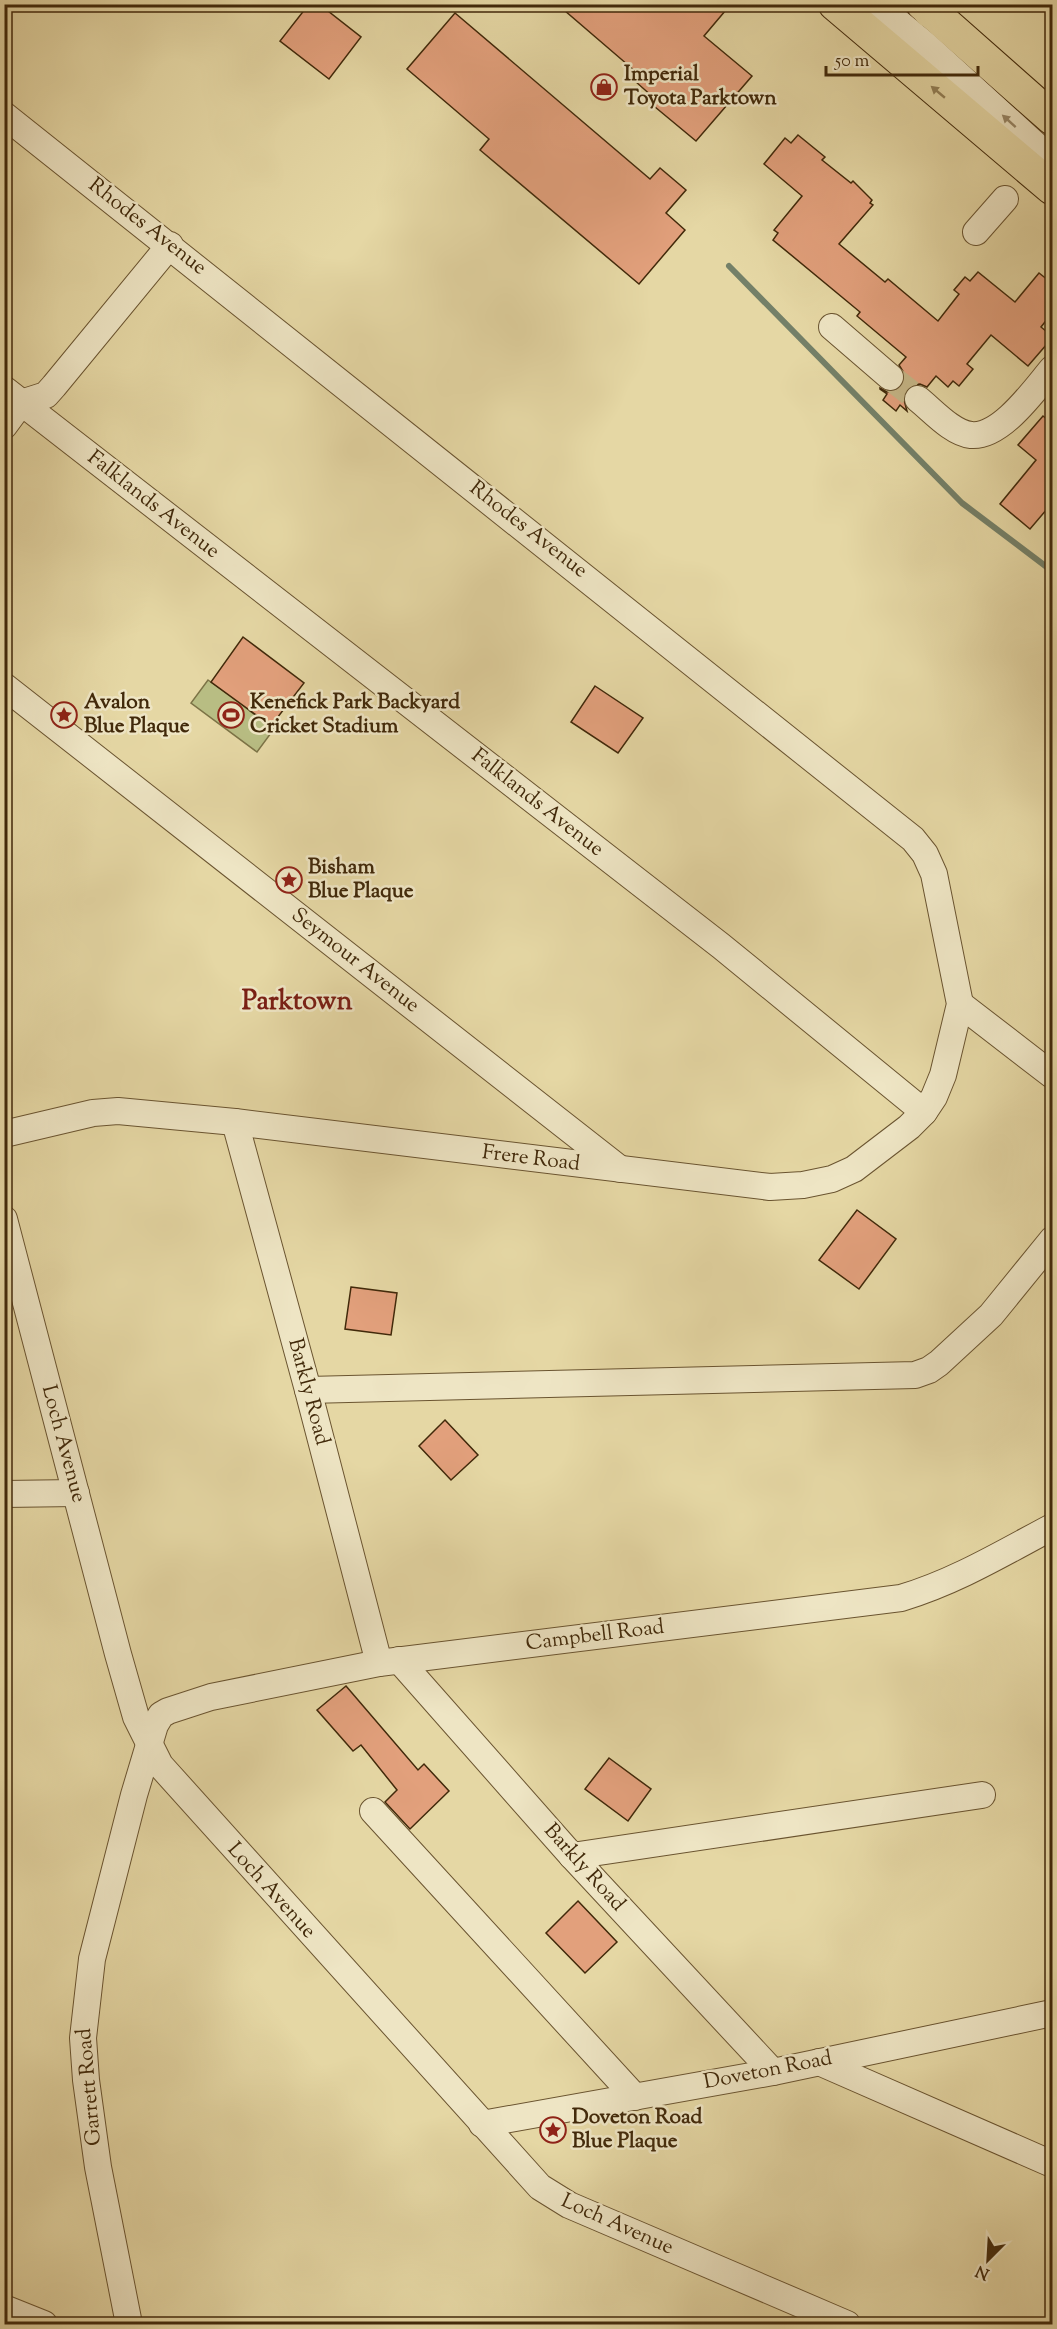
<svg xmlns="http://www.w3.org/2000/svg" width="1057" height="2329" font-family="'Sorts Mill Goudy',serif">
	<rect width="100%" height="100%" fill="#e5d7a4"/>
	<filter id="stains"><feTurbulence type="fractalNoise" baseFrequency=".00333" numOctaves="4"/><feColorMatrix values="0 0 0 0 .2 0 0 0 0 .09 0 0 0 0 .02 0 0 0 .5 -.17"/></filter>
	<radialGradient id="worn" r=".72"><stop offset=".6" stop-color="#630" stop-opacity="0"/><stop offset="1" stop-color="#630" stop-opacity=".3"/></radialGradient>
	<polygon fill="#b8bd83" stroke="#7c7346" stroke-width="1.5" points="208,680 228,694 266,690 250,711 274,729 257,752 191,703"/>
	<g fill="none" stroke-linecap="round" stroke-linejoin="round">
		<polyline stroke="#748068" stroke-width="6" points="729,266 962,503 1052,571"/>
	</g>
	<g fill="#e2a07c" stroke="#41290a" stroke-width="1.5">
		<polygon points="309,4 319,4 361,37 329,79 280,41"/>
		<polygon points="557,4 731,4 704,36 752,76 696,141 649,102 653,97 636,82 635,71"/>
		<polygon points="455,13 650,179 660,168 686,190 666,213 685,230 639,284 480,150 489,139 407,69"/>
		<polygon points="798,135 825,157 822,160 851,183 853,181 872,200 870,203 873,205 839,244 885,282 888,279 938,321 959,294 954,290 965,277 970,281 978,272 1015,302 1039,273 1053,284 1053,312 1041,327 1053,337 1028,366 991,335 967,364 973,369 959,386 953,381 948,387 936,376 927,387 920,384 912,385 907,389 903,396 907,411 900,405 896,411 883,400 887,394 880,389 880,388 887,392 894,391 902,386 905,379 904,373 899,365 906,357 857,316 860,312 773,240 778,233 774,230 802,196 764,164 785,138 791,143"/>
		<polygon points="1043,416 1053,424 1053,502 1030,529 1000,504 1036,460 1018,445"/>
		<polygon points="243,637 304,683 271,726 211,682"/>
		<polygon points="595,686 643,718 618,753 571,722"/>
		<polygon points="857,1210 896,1239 859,1289 819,1260"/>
		<polygon points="351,1287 397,1293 391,1335 345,1329"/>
		<polygon points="445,1420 478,1455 451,1480 419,1446"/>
		<polygon points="346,1686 418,1770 424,1764 449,1791 410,1829 385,1802 397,1790 361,1745 353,1751 317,1710"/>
		<polygon points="609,1758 651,1789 628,1821 585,1789"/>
		<polygon points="578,1901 617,1942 585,1973 546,1933"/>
	</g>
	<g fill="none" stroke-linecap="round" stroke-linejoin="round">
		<polyline stroke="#c4b485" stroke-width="26" stroke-dasharray="26 13" stroke-linecap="butt" points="890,377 918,399"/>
		<g stroke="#6a5430" stroke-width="28">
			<g id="minor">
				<polyline points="876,4 927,46 1052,160"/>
				<polyline points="4,115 913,839 925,854 934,874 960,1004 943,1075 934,1097 924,1112 909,1127 854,1169 832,1179 803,1185 770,1187 235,1122 118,1111 93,1113 4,1134"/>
				<polyline points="976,232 1005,199"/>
				<polyline points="832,327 890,377"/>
				<polyline points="4,389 721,946 924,1112"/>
				<path d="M918,399c14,11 34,34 53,36 30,3 64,-46 81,-66"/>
				<polyline points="4,426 21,403 46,395 54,386 170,245"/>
				<polyline points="4,686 620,1169"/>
				<polyline points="960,1004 1052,1075"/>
				<polyline points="235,1122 308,1390 379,1663"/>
				<polyline points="4,1219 118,1654 136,1717 160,1765 540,2187 569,2205 847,2324"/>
				<polyline points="308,1390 915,1375 929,1370 939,1363 991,1315 1052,1240"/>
				<polyline points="4,1494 76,1493"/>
				<polyline points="399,1660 572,1856 773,2072"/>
				<polyline points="373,1811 635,2097"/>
				<polyline points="572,1856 982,1795"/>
				<polyline points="819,2062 1052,2164"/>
				<polyline points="482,2124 773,2072 1052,2013"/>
				<polyline points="4,2308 44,2324"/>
				<path d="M129,2324l-31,-157 -12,-87 -3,-42 9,-79 42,-164 21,-70 6,-10 7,-4 43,-14 168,-34 522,-65c54,-16 102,-45 151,-71"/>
			</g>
		</g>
		<g stroke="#41290a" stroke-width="35">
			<g id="major">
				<polyline points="835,4 1052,188"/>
				<polyline points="923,4 1052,118"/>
			</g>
		</g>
		<g stroke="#41290a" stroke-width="35">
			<polyline id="highway" points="928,4 930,11"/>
		</g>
		<use href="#minor" stroke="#eee5c4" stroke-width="26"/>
		<use href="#major" stroke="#e5d7a4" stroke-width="33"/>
		<use href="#highway" stroke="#e5d7a4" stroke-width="33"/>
	</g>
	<defs><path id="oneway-solid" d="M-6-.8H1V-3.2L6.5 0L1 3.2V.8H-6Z" transform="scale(1.5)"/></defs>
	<use fill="#938057" href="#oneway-solid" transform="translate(938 92) rotate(-140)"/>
	<use fill="#988767" href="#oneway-solid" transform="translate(1009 121) rotate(-138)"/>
	<defs>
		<g id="shop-ring" transform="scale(1.35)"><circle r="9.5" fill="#eee5c4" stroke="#8f2418" stroke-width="1.5"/><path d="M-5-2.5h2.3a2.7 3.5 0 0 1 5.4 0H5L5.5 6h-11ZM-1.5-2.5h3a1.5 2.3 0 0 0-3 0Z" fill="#8f2418"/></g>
		<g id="sight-ring" transform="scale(1.35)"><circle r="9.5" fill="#eee5c4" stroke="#8f2418" stroke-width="1.5"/><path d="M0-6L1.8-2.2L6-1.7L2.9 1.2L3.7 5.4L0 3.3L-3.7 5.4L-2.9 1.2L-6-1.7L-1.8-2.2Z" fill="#8f2418"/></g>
		<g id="stadium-ring" transform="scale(1.35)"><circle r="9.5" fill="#eee5c4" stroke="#8f2418" stroke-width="1.5"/><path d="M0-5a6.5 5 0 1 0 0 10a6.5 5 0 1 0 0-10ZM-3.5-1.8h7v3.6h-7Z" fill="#8f2418"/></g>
	</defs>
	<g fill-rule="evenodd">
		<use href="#shop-ring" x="604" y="87"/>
		<use href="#sight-ring" x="64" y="715"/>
		<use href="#stadium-ring" x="231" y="715"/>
		<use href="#sight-ring" x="289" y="880"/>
		<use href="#sight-ring" x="553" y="2130"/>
	</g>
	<g text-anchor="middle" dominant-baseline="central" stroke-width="5" stroke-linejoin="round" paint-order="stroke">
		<g font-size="21" font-weight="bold" fill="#41290a" stroke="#eee5c4" text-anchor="start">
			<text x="624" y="75">Imperial<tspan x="624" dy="24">Toyota Parktown</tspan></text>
			<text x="84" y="703">Avalon<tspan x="84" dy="24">Blue Plaque</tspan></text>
			<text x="250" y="703">Kenefick Park Backyard<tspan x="250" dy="24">Cricket Stadium</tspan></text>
			<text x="308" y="868">Bisham<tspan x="308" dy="24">Blue Plaque</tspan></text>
			<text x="572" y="2118">Doveton Road<tspan x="572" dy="24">Blue Plaque</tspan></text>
		</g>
		<g font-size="21" fill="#41290a" stroke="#eee5c4">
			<text transform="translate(147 227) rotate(38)">Rhodes Avenue</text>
			<text transform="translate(153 505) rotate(38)">Falklands Avenue</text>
			<text transform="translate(528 530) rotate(38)">Rhodes Avenue</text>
			<text transform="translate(537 803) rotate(38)">Falklands Avenue</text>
			<text transform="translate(355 961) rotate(38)">Seymour Avenue</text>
			<text transform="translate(531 1159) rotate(7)">Frere Road</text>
			<text transform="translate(308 1392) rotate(75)">Barkly Road</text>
			<text transform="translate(63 1444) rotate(75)">Loch Avenue</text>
			<text transform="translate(595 1636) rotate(-7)">Campbell Road</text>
			<text transform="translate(584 1868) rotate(48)">Barkly Road</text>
			<text transform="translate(271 1891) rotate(48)">Loch Avenue</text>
			<text transform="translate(768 2071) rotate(-11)">Doveton Road</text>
			<text transform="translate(90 2087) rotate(-95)">Garrett Road</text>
			<text transform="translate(617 2225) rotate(24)">Loch Avenue</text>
		</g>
		<g font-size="27" font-weight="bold" fill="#7a1f14" stroke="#eee5c4">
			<text x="297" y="1002">Parktown</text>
		</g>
	</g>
	<rect width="1057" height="2329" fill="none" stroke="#e5d7a4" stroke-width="24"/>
	<rect x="6" y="6" width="1045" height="2317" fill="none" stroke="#41290a" stroke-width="3"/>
	<rect x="12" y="12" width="1033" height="2305" fill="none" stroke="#41290a" stroke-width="1.5"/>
	<g transform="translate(988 2260) rotate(204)" stroke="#eee5c4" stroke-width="4.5" paint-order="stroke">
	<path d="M0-4.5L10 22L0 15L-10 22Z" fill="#41290a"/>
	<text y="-9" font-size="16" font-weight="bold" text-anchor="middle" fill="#41290a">N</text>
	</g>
	<path d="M826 66v9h152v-9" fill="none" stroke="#41290a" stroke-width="3"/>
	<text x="835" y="66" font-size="18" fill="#41290a" stroke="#eee5c4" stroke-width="4.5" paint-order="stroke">50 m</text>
	<rect width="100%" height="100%" filter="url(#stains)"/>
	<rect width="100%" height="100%" fill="url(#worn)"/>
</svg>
